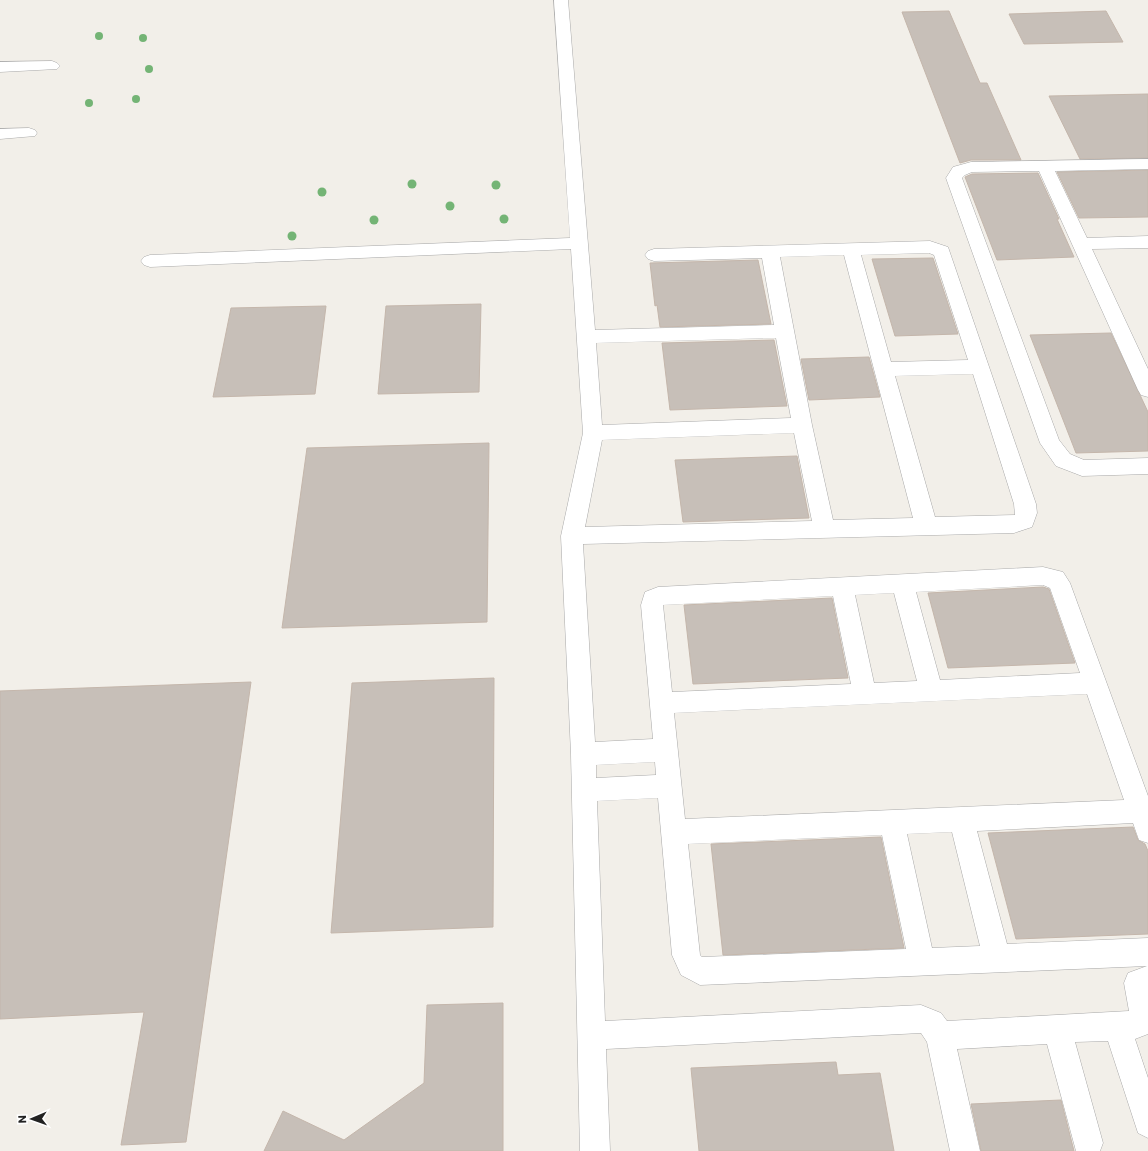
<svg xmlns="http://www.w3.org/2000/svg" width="1148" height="1151" font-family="Poppins,sans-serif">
	<rect width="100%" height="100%" fill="#f2efe9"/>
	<g fill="#c7bfb8" stroke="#c4b6ab">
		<polygon points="949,11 980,83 987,83 1021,160 971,160 960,163 902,12"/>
		<polygon points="1106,11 1123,42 1024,44 1009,14"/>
		<polygon points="1148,94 1148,158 1080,159 1049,96"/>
		<polygon points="1148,170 1148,217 1079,218 1057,172"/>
		<polygon points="1038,173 1059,219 1057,219 1074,257 997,260 965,177 972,174"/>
		<polygon points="933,258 958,334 895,336 872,259"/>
		<polygon points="758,260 771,324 660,327 657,305 655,306 650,263"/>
		<polygon points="481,304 479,392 378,394 386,306"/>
		<polygon points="326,306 315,394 213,397 231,308"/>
		<polygon points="1111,333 1148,412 1148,451 1076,453 1030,335"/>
		<polygon points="774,340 787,406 670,410 662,343"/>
		<polygon points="869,357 880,397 809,400 801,359"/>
		<polygon points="489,443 487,622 282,628 307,448"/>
		<polygon points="797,456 809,518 683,522 675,460"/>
		<polygon points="1043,587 1049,589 1075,663 948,668 928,593"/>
		<polygon points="832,598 848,678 693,684 684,605"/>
		<polygon points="494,678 493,927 331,933 352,683"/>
		<polygon points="251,682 186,1142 121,1145 144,1012 0,1019 0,691"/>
		<polygon points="1133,827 1138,840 1145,844 1148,851 1148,934 1016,939 988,833"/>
		<polygon points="881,837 904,948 723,955 711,844"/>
		<polygon points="503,1003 503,1151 264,1151 283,1111 344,1140 424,1083 427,1005"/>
		<polygon points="836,1062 838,1075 880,1073 894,1151 699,1151 691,1068"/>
		<polygon points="1061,1100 1074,1151 981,1151 971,1104"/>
	</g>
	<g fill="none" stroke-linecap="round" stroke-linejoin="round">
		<g stroke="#a9a9a9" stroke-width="1">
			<g id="minor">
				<path d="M554,0h14l27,330 179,-5 -12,-67 -108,3 -6,-2 -3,-4 3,-4 6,-2 276,-8 18,6 88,257 1,9 -5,14 -18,6 -431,11 12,198 58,-3 -12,-134 4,-13 13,-5 385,-20 20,5 7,11 78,213v47l-9,-3 -6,-17 -156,8 30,113 141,-6v96l-13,5 13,39v60l-10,-5 -30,-92 -33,1 28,101 -3,8h-24l-29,-107 -90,5 23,102h-30l-23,-109 -6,-9 -315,16 4,102h-30l-9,-397 -10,-218 22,-103 -12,-184 -421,18 -6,-2 -3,-4 3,-4 6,-2 420,-17zM929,253l5,2 34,105 -77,2 -30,-107zM844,255l69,263 -80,2 -21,-95 -32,-168zM776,338l15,80 -189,7 -6,-82zM973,374l41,130 1,11 -80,2 -40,-141zM794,433l18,88 -227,6 17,-87zM1043,585l7,3 30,85 -140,7 -24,-88zM894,593l23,88 -43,2 -19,-88zM833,596l18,88 -179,8 -9,-87zM1087,694l37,106 -439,19 -11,-106zM655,762l1,13 -60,3v-13zM658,798l14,157 9,20 19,10 447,-19 -19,7 -4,10 5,28 -182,10 -6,-8 -20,-8 -316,16 -8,-220zM952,832l28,114 -48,2 -25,-114zM882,835l24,114 -204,8 -2,-2 -12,-111z"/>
				<polygon points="52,61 57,63 60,66 57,69 0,72 0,62"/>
				<polygon points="29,128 35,130 37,133 35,136 0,139 0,129"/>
				<polygon points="1148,159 1148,169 1055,171 1087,238 1148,236 1148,248 1092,249 1148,369 1148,397 1141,395 1138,390 1039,171 972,172 965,175 962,178 1059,440 1070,454 1084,460 1148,458 1148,474 1082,476 1056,466 1040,443 946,178 953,167 971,162"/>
			</g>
		</g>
		<use href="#minor" fill="#fff" fill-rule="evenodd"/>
	</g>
	<g fill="#74b475">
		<circle cx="99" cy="36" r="4"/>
		<circle cx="143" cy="38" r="4"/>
		<circle cx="149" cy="69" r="4"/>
		<circle cx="136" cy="99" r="4"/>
		<circle cx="89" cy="103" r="4"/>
		<circle cx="412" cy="184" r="4.5"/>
		<circle cx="496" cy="185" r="4.5"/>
		<circle cx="322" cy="192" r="4.5"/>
		<circle cx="450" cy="206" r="4.5"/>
		<circle cx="504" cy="219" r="4.5"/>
		<circle cx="374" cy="220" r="4.5"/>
		<circle cx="292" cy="236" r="4.5"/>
	</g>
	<g transform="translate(32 1119) rotate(268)" stroke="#ffffff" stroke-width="3" paint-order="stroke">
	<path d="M0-3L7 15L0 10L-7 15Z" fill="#222222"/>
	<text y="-6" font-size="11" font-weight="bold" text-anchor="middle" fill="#222222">N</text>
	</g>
</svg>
